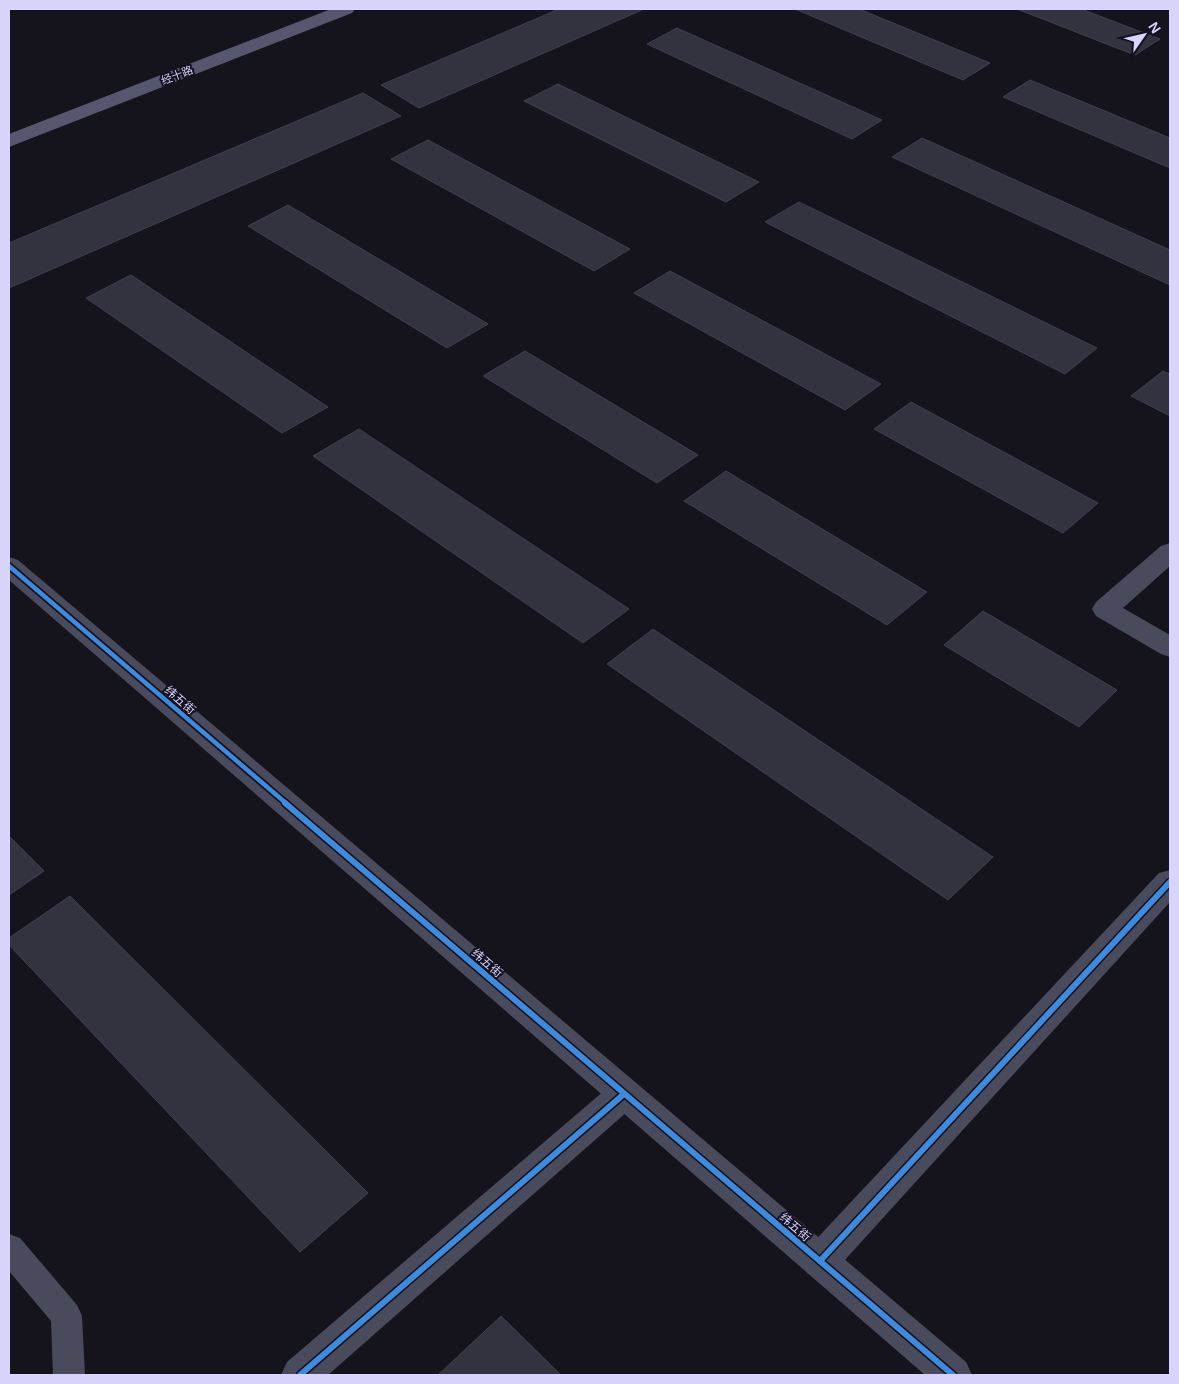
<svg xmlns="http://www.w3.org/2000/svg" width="1179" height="1384" font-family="Helvetica,'Noto Sans SC',sans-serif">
	<rect width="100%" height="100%" fill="#15141d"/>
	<g fill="#33323f" stroke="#423f50">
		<polygon points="559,9 644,9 419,108 381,85"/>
		<polygon points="795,9 859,9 990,63 963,80"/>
		<polygon points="1017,9 1081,9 1160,39 1135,55"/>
		<polygon points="677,28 882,120 852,139 647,44"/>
		<polygon points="1030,80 1170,138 1170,168 1003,97"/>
		<polygon points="558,84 759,182 726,202 524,101"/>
		<polygon points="363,93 401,116 9,288 9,243"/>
		<polygon points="922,138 1170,250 1170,285 892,157"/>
		<polygon points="428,140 630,249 594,271 391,159"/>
		<polygon points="799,202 1097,348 1065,374 765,222"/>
		<polygon points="288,205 488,324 447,348 248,226"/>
		<polygon points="670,271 881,384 845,410 634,293"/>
		<polygon points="131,275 328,407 282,433 86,298"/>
		<polygon points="525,351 698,455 657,483 483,376"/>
		<polygon points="1163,371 1170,374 1170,416 1131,396"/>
		<polygon points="911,402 1098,503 1063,533 874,429"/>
		<polygon points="359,429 629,609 583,643 313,456"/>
		<polygon points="726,471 927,592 887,625 684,501"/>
		<polygon points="983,611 1117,690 1079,727 944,645"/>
		<polygon points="653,629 993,857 948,900 607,664"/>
		<polygon points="9,836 44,871 9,895"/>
		<polygon points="70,896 368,1193 300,1252 9,945 9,938"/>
		<polygon points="501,1316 561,1375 438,1375"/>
	</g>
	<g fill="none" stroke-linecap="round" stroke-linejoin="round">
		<polygon fill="#4a4a5d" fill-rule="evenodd" points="9,1234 20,1238 77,1305 82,1316 85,1375 53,1375 51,1321 9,1271"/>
		<g fill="#4a4a5d" fill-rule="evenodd">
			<polygon points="1170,543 1170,566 1123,608 1170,635 1170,657 1161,654 1096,616 1092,609 1096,602 1161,546"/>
			<polygon points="1170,870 1170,902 833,1273 820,1278 807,1273 802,1261 807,1249 1159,873"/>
			<polygon points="624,1079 636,1084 641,1094 636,1104 328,1375 281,1375 287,1362 612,1084"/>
		</g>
		<polygon fill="#4a4a5d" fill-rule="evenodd" points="9,557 18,560 966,1362 972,1375 925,1375 9,580"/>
		<polygon fill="#57566f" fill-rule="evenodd" points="331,9 355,9 352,13 9,147 9,134"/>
		<g stroke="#121021" stroke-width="8">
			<polyline id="cycleway-far1" points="9,566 287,804"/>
		</g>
		<g stroke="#121021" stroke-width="9">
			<g id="cycleway">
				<polyline points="285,803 953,1375"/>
				<polyline points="820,1261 1170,882"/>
				<polyline points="300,1375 624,1094"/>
			</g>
		</g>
		<use href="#cycleway-far1" stroke="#408adc" stroke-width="4.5"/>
		<use href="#cycleway" stroke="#408adc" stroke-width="6"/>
	</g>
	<g text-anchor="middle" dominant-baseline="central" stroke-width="4" stroke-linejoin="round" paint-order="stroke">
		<g font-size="11" fill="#d8d4fb" stroke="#121021">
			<text transform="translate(177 75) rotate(-21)">经十路</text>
		</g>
		<g font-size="12" fill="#d8d4fb" stroke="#121021">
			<text transform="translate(180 700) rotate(41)">纬五街</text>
			<text transform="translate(487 963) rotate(41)">纬五街</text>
			<text transform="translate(795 1227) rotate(41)">纬五街</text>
		</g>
	</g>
	<rect width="1179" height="1384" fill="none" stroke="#d8d4fb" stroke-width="20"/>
	<g transform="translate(1144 35) rotate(56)" stroke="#121021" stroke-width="4" paint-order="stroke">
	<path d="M0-4L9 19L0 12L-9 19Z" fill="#d8d4fb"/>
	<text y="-8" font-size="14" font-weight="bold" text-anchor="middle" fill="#d8d4fb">N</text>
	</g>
</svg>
